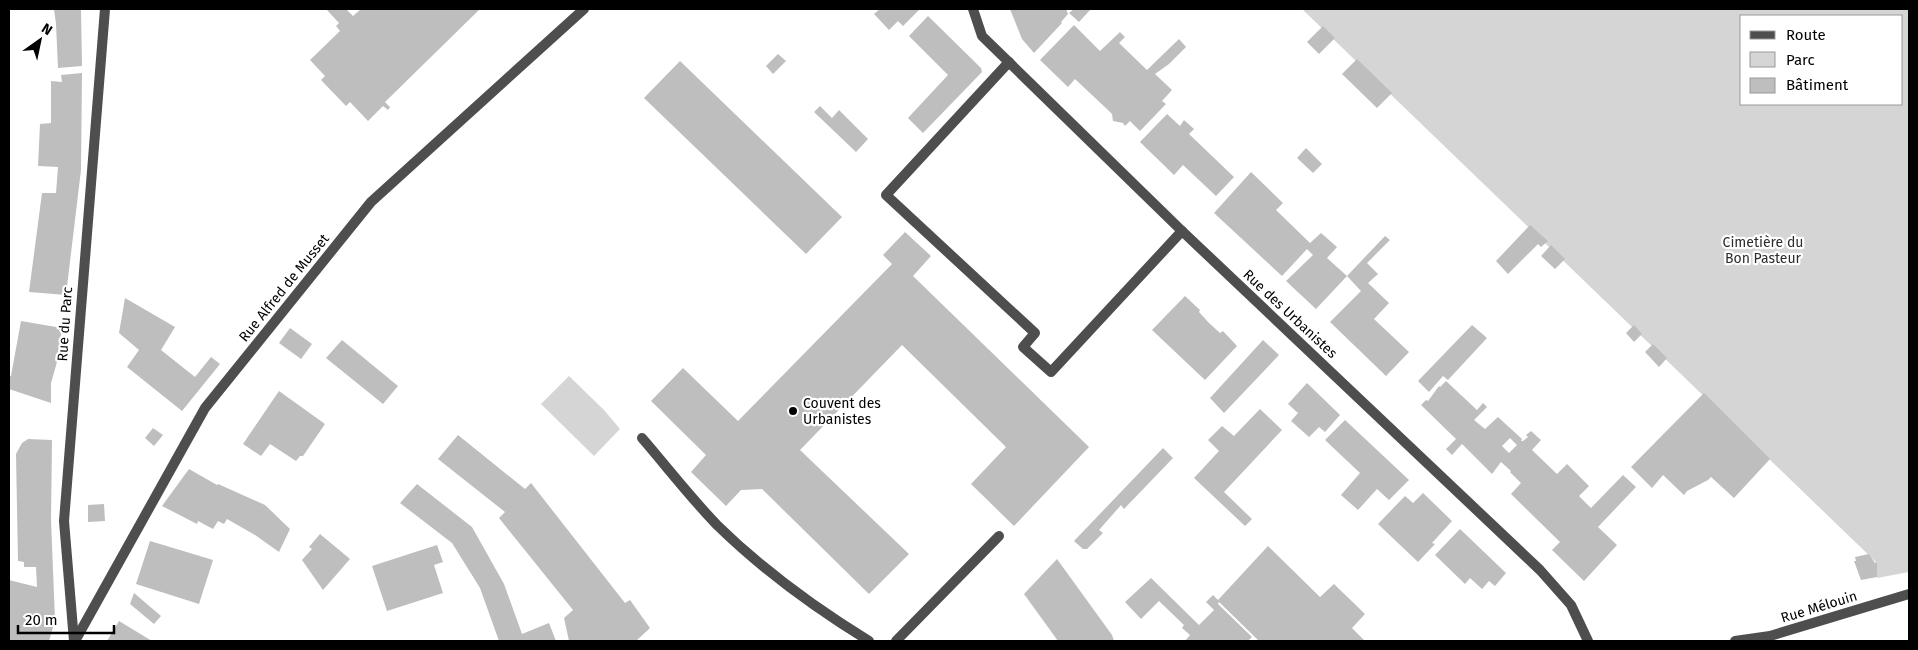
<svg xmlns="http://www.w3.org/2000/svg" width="1918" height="650" font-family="'Fira Sans',sans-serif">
	<rect width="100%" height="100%" fill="#fff"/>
	<g fill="#d5d5d5" fill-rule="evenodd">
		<path d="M1302,9h607v563l-32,6v-15zM1742,16h160v88h-160z"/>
		<polygon points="569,376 604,410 620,429 594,456 541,404"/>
	</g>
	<g fill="#bebebe" fill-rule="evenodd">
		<polygon points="54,9 81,9 82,66 58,68 56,24"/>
		<polygon points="326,9 346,9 353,16 361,9 480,9 385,102 390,107 388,110 383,106 368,121 350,102 346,106 321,80 325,76 310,60 340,31 336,26 339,23"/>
		<polygon points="880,9 920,9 903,26 898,21 889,30 874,14"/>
		<polygon points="1010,9 1066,9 1068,14 1061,22 1062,23 1034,53 1022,39"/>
		<polygon points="1074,9 1091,9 1079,22 1069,13"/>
		<polygon points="928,16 981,68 982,72 923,133 908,118 948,75 909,36"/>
		<polygon points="1074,25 1100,51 1120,32 1125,37 1119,43 1147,70 1179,39 1186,47 1169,64 1155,74 1172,90 1162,101 1166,104 1140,131 1130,121 1125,126 1123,123 1113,121 1112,114 1108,110 1075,79 1068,87 1040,60"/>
		<polygon points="1323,26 1335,38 1319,54 1307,42"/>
		<polygon points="778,54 786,61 773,74 766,66"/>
		<polygon points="1357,59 1392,93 1377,108 1342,74"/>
		<polygon points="680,61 842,217 806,254 644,98"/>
		<polygon points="82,73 81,170 66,295 29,292 42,193 56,193 58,167 38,166 40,124 51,123 51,81 62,82 61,75"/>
		<polygon points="820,106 832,118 839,110 868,139 856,152 814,112"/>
		<polygon points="1167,114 1180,126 1184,120 1194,129 1189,134 1234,177 1216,196 1183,165 1174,175 1140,142"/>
		<polygon points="1306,148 1322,164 1313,173 1297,158"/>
		<polygon points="1251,172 1283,203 1276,210 1310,243 1321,233 1337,247 1327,258 1347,276 1385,236 1390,240 1367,263 1378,274 1368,283 1389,303 1374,319 1409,352 1386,376 1330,322 1361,291 1347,276 1316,309 1286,281 1313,255 1307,249 1282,276 1214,213"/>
		<polygon points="1530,225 1548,241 1541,247 1538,244 1508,274 1496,261"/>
		<polygon points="905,232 931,256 913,276 1089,447 1014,526 971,484 1006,447 902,345 800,450 909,554 869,594 762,489 741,490 726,506 691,472 706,455 651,401 683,368 738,421 892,264 883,255"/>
		<polygon points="1551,245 1565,259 1555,269 1541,256"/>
		<polygon points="1185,296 1200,310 1199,312 1209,323 1220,333 1223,331 1237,346 1205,380 1152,330"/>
		<polygon points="125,298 175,327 161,350 195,377 211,357 220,364 182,411 127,367 139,350 119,333"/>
		<polygon points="21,321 62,328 57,362 51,383 51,403 9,389 9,376 11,376"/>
		<polygon points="1472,325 1487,338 1448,380 1443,376 1429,392 1418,381"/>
		<polygon points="1634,325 1642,334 1634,342 1626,333"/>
		<polygon points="290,328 312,344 301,359 279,343"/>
		<polygon points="342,340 398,386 383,404 326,358"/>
		<polygon points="1263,340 1279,355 1224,413 1210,398"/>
		<polygon points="1653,344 1667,358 1659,367 1645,352"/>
		<path d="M1446,381l31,29 6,-7 4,4 -13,13 11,9 13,-12 24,22 -1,2h2l5,-4 -2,-2 5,-4 10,9 -9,10 25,24 10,-10 22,22 -10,10 12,12 32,-33 13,12 -38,40 19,18 -33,36 -32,-31 8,-8 -49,-48 10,-11 -11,-11 1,-1 -10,-9 -9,12 -30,-30 -10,11 -6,-6 10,-10 -35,-34 5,-5 2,1 11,-15 1,1zM1510,438l7,7 -8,8 -7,-7z"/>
		<polygon points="1307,383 1340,415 1325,432 1319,427 1309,437 1291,421 1298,413 1288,404"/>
		<polygon points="279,391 325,424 303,456 300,456 296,461 270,444 261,456 243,444"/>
		<polygon points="1704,393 1770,459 1734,498 1711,477 1708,480 1687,491 1684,495 1663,475 1652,488 1631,467"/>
		<polygon points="1260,409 1282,430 1224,492 1252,519 1245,526 1194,478 1219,451 1208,440 1222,426 1234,436"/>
		<polygon points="1345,420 1409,480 1389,500 1377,489 1358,510 1341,495 1360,473 1325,440"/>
		<polygon points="153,428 163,435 154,446 145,438"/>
		<polygon points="458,435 525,489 531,483 625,603 630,600 650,628 636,641 569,641 564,618 573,610 499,518 505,512 438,459"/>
		<polygon points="28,439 52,440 51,520 55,620 49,641 9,641 9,580 37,587 36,567 24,567 24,562 18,561 16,454 22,443"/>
		<polygon points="1163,448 1173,458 1124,509 1121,505 1099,530 1103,533 1087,549 1083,549 1074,541"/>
		<polygon points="189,469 217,485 218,484 265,505 290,529 279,552 255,535 227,519 224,524 218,521 213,529 198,521 197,524 162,506"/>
		<polygon points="417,484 472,527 504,584 522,634 549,623 556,641 499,641 480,588 452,543 400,503"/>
		<polygon points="1423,493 1452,521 1432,543 1435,544 1418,562 1378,524 1405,496 1413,503"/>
		<polygon points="104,504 105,521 88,522 88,505"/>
		<polygon points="1460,529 1506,573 1495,586 1489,581 1482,589 1470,578 1465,584 1435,555"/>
		<polygon points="320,534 350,559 323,590 302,560 312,549 309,547"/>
		<polygon points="150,541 213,560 199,604 136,584"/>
		<polygon points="437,545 443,562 434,565 443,593 387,611 372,566"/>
		<polygon points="1268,546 1320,597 1334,584 1365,614 1352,628 1365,641 1259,641 1219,602 1218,604 1252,637 1248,641 1185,641 1190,635 1182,628 1184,625 1159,601 1141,619 1125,602 1151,578 1199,625 1214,610 1206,602 1213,595 1218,600"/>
		<polygon points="1869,554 1875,563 1877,562 1877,577 1861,580 1854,561 1856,561 1855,557"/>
		<polygon points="1057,559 1112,635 1114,641 1058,641 1024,594"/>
		<polygon points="134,593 161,616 154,624 130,604"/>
		<polygon points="119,621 152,641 107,641"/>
	</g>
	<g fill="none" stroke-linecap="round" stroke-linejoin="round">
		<g stroke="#4e4e4e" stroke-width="10">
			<polyline points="1009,62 886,195 1035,333 1023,347 1051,372 1182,231"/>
			<path d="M642,438c25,29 49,60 75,87 46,45 98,83 152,116"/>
			<polyline points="896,641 999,536"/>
		</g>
		<g stroke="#4e4e4e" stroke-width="10">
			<polyline points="973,9 982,36 1182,231 1540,570 1571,605 1588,641"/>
			<polyline points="74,641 64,521 105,9"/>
			<polyline points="75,641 205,408 371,202 584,9"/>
			<polyline points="1735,641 1770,636 1909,594"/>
		</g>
	</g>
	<circle fill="#000" stroke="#fff" stroke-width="2" cx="793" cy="411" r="5"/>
	<g text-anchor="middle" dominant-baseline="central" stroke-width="4.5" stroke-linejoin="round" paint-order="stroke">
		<g font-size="14" fill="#2c2c2c" stroke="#fff">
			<text x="1763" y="242">Cimetière du<tspan x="1763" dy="16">Bon Pasteur</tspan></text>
		</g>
		<g font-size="14" fill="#000" stroke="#fff">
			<text transform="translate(284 288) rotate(-51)">Rue Alfred de Musset</text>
			<text transform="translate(1290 314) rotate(43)">Rue des Urbanistes</text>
			<text transform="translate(65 324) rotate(-86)">Rue du Parc</text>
			<text transform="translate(1819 607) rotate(-17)">Rue Mélouin</text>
		</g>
		<g font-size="14" fill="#000" stroke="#fff" text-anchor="start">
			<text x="803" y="403">Couvent des<tspan x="803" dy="16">Urbanistes</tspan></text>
		</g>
	</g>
	<rect width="1918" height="650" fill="none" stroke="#000000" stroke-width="20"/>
	<rect x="1740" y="15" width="162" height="90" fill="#ffffff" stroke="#999999"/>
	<rect x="1750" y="31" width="25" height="8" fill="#4e4e4e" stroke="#999999"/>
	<text x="1786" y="40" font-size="15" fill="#000000">Route</text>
	<rect x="1750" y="52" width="25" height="15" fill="#d5d5d5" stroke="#999999"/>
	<text x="1786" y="65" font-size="15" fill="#000000">Parc</text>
	<rect x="1750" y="78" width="25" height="15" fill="#bebebe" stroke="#999999"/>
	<text x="1786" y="90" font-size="15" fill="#000000">Bâtiment</text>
	<g transform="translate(40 40) rotate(33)" stroke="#ffffff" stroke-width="4" paint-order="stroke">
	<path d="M0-4L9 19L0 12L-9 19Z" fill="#000000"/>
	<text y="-8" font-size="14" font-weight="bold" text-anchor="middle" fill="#000000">N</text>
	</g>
	<path d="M18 625v8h96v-8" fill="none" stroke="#000000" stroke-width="2.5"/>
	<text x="25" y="625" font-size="15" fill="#000000" stroke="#ffffff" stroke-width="4" paint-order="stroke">20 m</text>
</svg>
